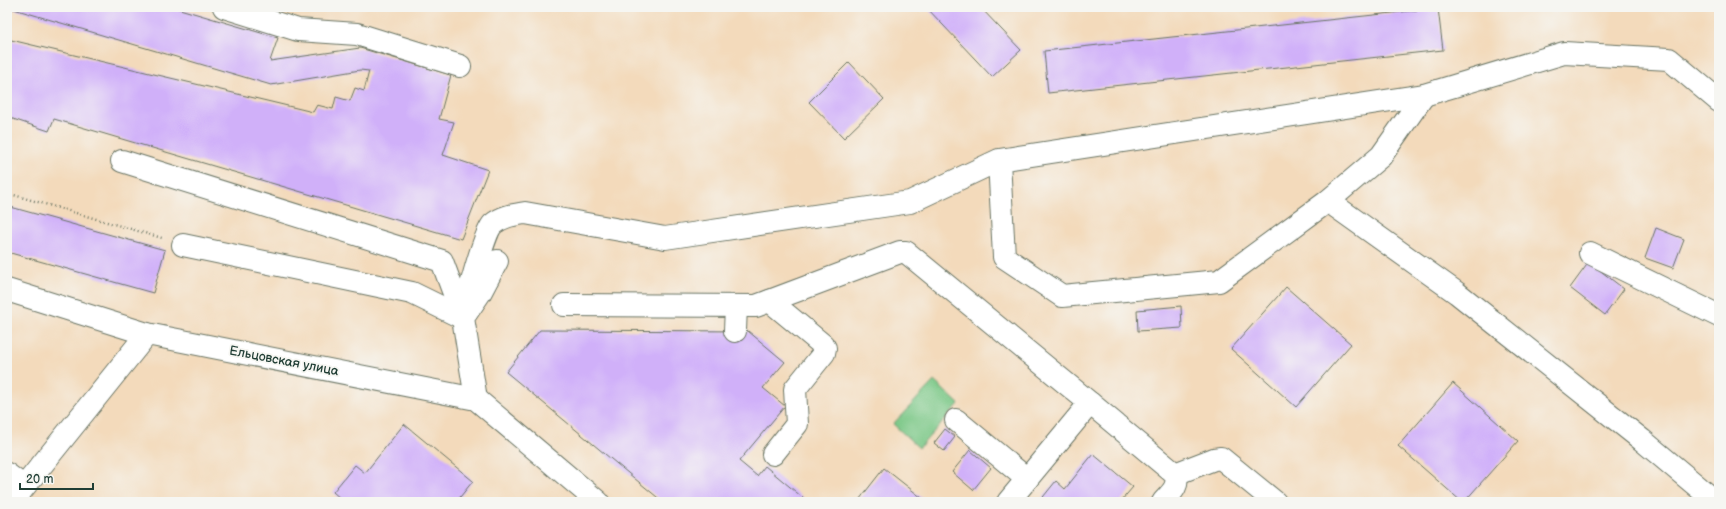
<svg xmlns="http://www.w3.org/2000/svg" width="1726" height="509" font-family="'Balsamiq Sans',sans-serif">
	<rect width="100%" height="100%" fill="#f6f6f2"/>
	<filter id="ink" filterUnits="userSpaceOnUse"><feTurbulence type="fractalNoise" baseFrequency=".025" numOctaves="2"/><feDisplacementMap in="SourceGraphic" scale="8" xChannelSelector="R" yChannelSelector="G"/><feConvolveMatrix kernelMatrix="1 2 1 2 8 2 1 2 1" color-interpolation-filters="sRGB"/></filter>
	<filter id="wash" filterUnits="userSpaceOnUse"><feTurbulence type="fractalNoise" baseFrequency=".012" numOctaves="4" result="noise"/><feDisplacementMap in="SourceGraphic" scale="16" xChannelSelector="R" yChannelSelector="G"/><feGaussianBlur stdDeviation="0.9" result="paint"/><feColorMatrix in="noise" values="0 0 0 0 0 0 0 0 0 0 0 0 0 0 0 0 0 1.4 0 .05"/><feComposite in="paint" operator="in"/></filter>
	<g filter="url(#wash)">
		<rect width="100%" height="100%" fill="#f3dabb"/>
		<polygon fill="#7bc887" stroke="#4d825e" points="934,381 959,404 919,448 893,424"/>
		<g id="blocks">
			<g fill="#d0b0f9">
				<polygon points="7,7 173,7 278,38 270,61 360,48 451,75 439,119 454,122 443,155 488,170 461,239 54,119 49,131 7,117 7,39 313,112 317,105 333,109 336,97 350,101 355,88 364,91 369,71 360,70 271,85"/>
				<polygon points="926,7 980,7 1021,50 992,77"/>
				<polygon points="1438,8 1443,50 1048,93 1044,51"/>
				<polygon points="849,62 884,99 844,138 809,102"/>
				<polygon points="7,206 165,250 153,293 7,252"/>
				<polygon points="1656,228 1684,239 1673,268 1645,258"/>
				<polygon points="1589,262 1624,289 1605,315 1570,288"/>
				<polygon points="1286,287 1351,344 1296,407 1231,349"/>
				<polygon points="1181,306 1182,328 1138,331 1137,310"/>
				<polygon points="540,330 748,331 785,362 763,388 785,406 739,461 757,476 765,466 808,502 663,502 506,372"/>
				<polygon points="1453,383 1518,441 1464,502 1462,502 1398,446"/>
				<polygon points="404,424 473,481 456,502 339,502 341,499 333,492 355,465 365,473"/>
				<polygon points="945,429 955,437 944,451 934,443"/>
				<polygon points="970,450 991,468 973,490 952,472"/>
				<polygon points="1093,454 1133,487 1120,502 1039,502 1056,481 1065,489"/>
				<polygon points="884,468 927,502 862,502 859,500"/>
			</g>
		</g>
	</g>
	<g filter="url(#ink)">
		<use href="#blocks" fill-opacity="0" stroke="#697463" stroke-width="1"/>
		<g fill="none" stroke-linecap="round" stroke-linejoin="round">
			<g stroke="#697463" stroke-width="24">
				<g id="minor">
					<polyline points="224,7 298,30 357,34 460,66"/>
					<polyline points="1424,95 1564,53 1669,59 1719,101"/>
					<polyline points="122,161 442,261 463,318"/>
					<polyline points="1328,201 1457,293 1642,440 1716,502"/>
					<polyline points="183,245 412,293 463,318"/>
					<polyline points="1590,253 1719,316"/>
					<polyline points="7,290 147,334"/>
					<polyline points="770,301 823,345 825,348 824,353 795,389 797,424 773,454"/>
					<polyline points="564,305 756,306 900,252 906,252 1090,403 1008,502"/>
					<path d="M463,318c3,-15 21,-86 30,-94 10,-8 20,-9 32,-11l140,25 245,-36 89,-42 5,97 58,39 157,-15 109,-80 53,-45 43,-61 -425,65"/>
					<polyline points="735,331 736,306"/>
					<polyline points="476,399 463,318 480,293 497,261"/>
					<path d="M1090,403l85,71c5,12 -4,19 -12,28"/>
					<polyline points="956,420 1027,479"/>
					<polyline points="7,474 23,486"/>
					<polyline points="1175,474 1214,459 1221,458 1275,502"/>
					<polyline points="12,502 147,334 476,399 598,502"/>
				</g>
			</g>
			<polyline stroke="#697463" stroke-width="2.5" stroke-dasharray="1 3" stroke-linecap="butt" points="7,193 162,238"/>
			<use href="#minor" stroke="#fff" stroke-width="22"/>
		</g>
	</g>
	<g text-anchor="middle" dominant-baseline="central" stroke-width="3.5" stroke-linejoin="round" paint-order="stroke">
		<g font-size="13" fill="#1f3d34" stroke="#f6f6f2">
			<text transform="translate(284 361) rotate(11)">Ельцовская улица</text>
		</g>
	</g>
	<rect width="1726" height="509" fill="none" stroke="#f6f6f2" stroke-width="24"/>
	<path d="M20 483v6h73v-6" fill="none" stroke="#1f3d34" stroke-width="2"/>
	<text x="26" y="483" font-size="12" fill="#1f3d34" stroke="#f6f6f2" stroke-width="3" paint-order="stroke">20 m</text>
</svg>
